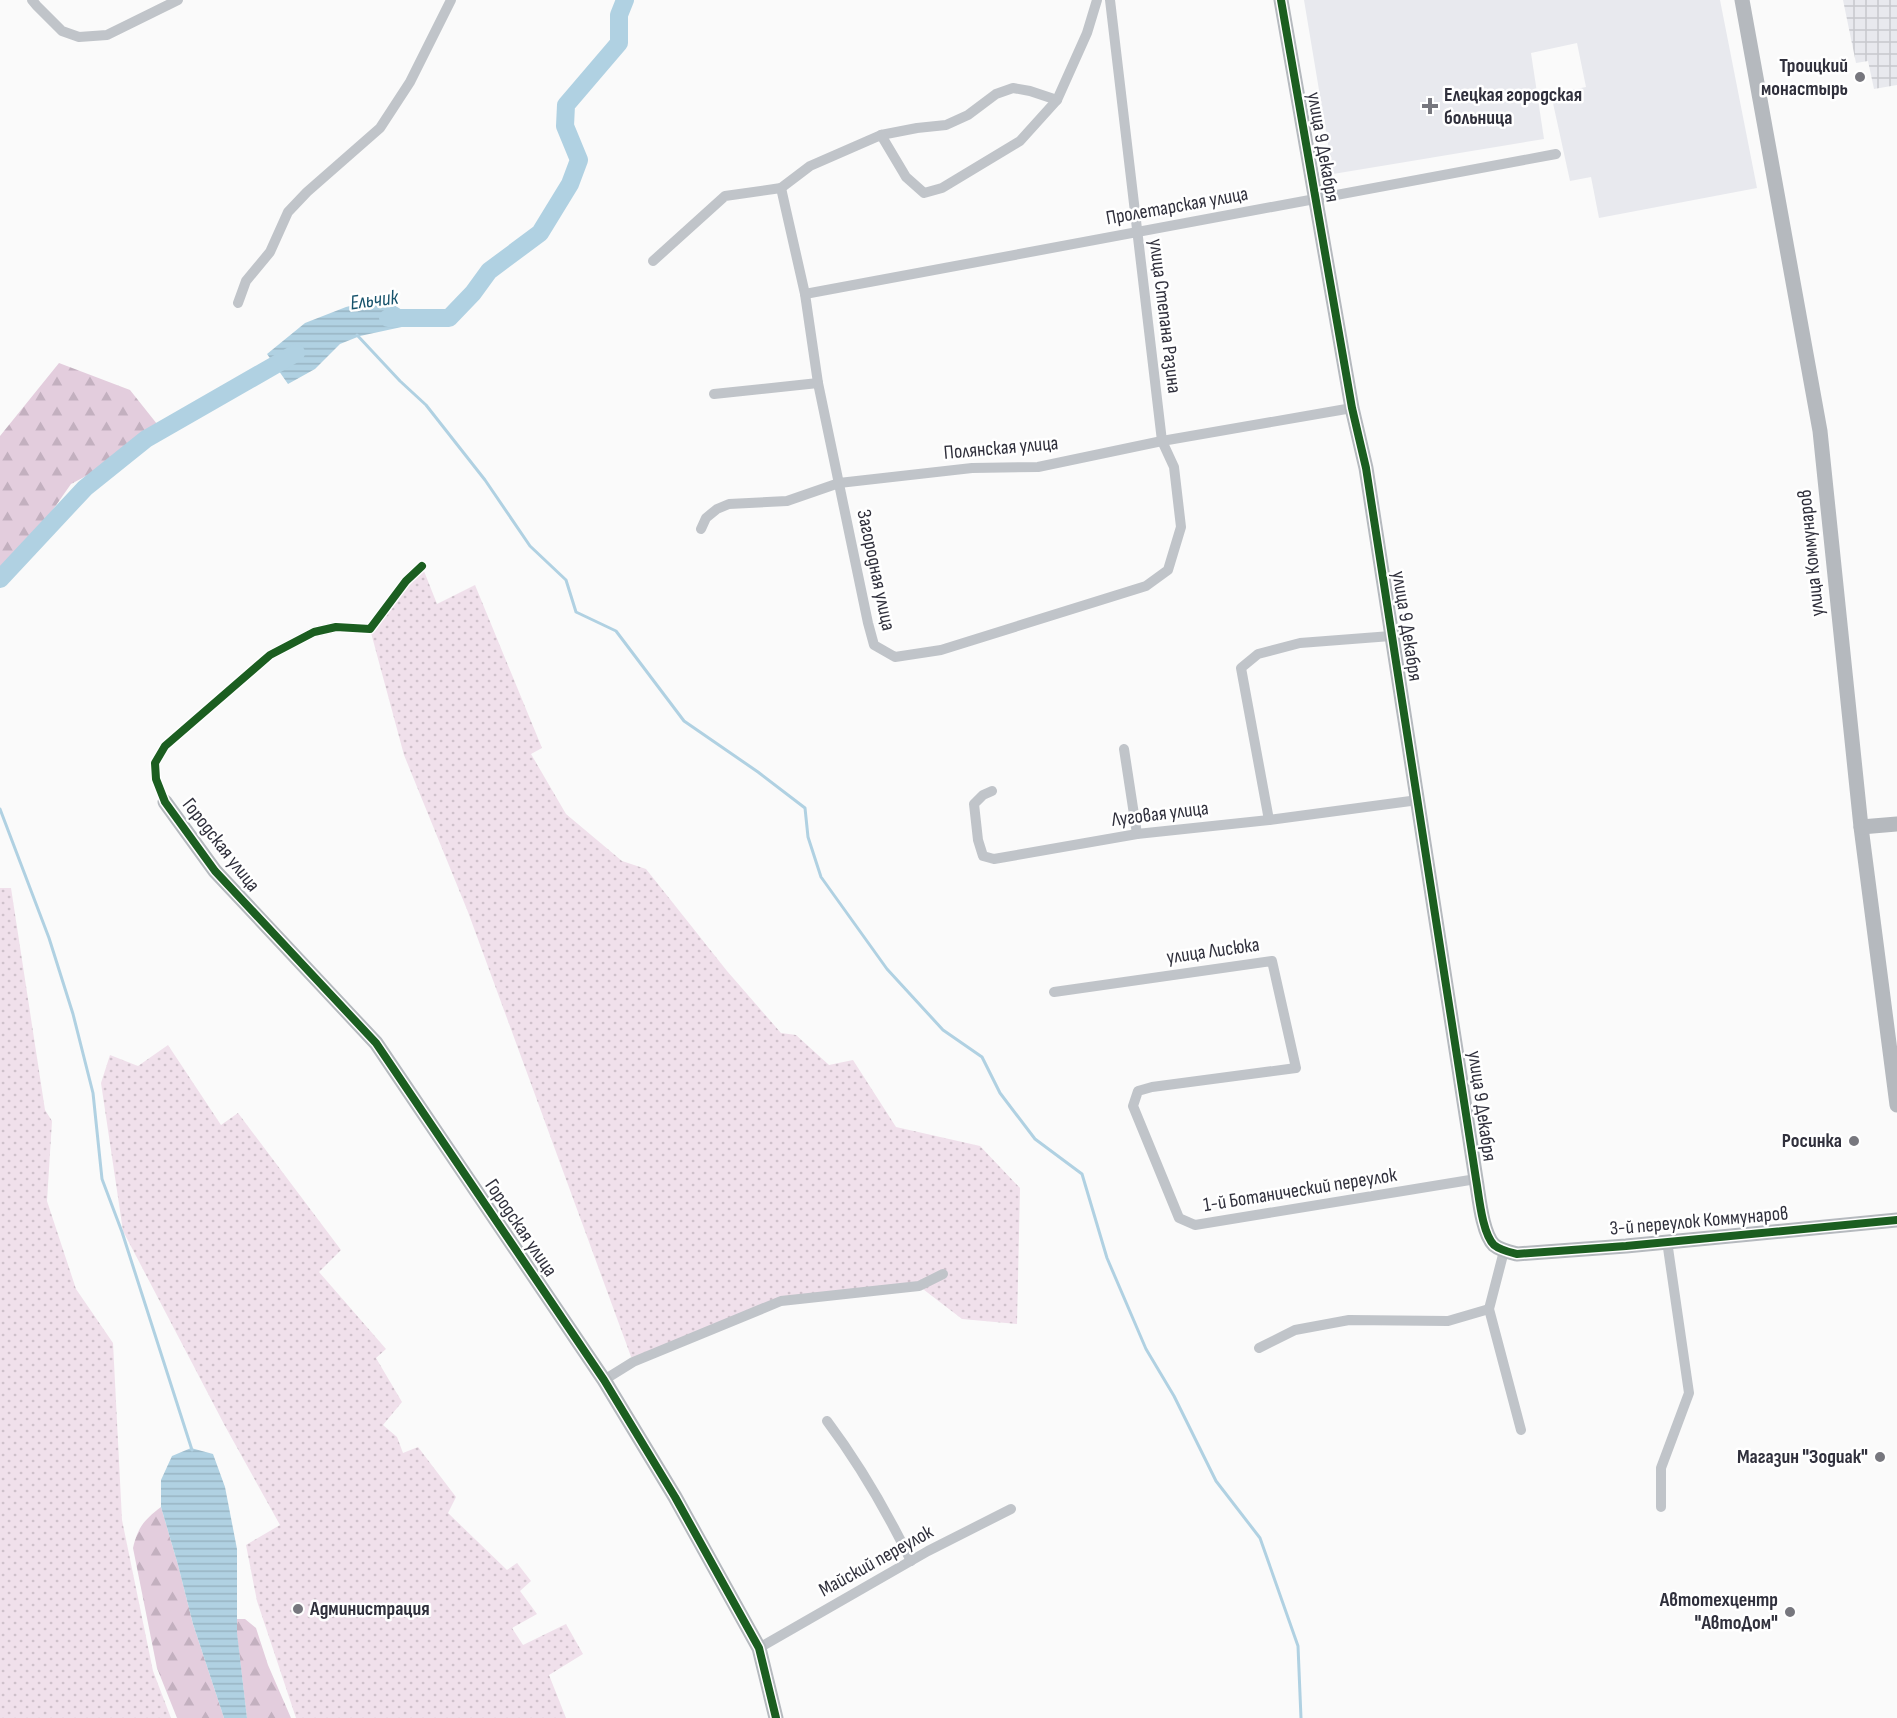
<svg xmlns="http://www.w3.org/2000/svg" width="1897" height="1718" font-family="'Sofia Sans Condensed',sans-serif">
	<defs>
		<pattern id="industrial-grid" width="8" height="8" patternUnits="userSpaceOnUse" patternTransform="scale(1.5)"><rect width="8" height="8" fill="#e8e9ee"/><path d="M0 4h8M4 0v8" fill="none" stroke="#c7c8cd"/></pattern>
		<pattern id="forest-firs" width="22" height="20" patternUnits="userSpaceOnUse" patternTransform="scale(1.5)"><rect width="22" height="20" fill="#e3cddd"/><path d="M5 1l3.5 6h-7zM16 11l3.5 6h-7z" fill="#c3b0bf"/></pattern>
		<pattern id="park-dots" width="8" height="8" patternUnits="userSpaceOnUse" patternTransform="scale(1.5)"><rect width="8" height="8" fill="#f0e0eb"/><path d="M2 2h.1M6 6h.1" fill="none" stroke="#cec0ca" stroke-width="1.8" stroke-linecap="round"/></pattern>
		<pattern id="water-rules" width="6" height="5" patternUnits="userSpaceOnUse" patternTransform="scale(1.5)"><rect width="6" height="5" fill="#b0d1e2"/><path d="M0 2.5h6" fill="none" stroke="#98b4c3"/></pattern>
	</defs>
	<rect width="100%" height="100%" fill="#fafafa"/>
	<polygon fill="#e8e9ee" points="1304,0 1720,0 1757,188 1599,218 1591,177 1570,181 1551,94 1586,87 1577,43 1531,53 1544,139 1333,174"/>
	<polygon fill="url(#industrial-grid)" points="1843,0 1897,0 1897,85 1874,89 1868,61 1856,63"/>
	<g fill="url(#forest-firs)">
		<polygon points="59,363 130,390 165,434 71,484 0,585 0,436"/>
		<path d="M161,1507l17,58 15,59 31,94h-47l-20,-50 -24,-120c5,-21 11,-28 28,-41z"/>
		<polygon points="235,1619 245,1619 256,1628 268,1665 291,1718 247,1718"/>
	</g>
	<g fill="url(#park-dots)">
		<polygon points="422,566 437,604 475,585 542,748 531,754 566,814 622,861 646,869 727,971 781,1033 796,1035 829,1065 853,1060 896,1127 980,1146 1020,1188 1017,1324 962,1319 919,1286 794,1299 633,1362 468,912 404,755 370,629"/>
		<polygon points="0,888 11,888 45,1110 52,1121 47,1201 76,1289 113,1343 122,1520 153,1671 171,1718 0,1718"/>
		<polygon points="168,1045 221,1125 238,1113 341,1250 319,1272 386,1349 376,1358 402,1402 383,1425 397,1437 403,1453 418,1447 456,1497 448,1513 507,1570 517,1563 531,1581 520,1591 537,1614 512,1628 523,1645 566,1624 583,1654 549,1675 566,1718 296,1718 257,1601 246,1545 280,1525 225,1426 123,1231 101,1083 110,1055 138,1066"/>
	</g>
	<g fill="url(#water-rules)">
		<polygon points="382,298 399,308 411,317 411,325 360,336 340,344 315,369 288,384 267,354 305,323 346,307"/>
		<polygon points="191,1448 213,1454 225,1487 237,1549 237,1633 247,1718 224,1718 193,1624 178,1565 161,1507 161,1480 172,1456"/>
	</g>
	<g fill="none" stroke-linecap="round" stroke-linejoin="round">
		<g stroke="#b0d1e2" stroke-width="3">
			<polyline points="357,335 400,381 426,405 485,480 530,546 566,580 576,612 616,631 684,721 758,772 805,808 808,837 821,877 887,969 943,1030 982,1057 1000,1093 1035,1139 1082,1174 1107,1258 1146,1349 1174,1396 1216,1481 1260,1538 1298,1646 1301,1718"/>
			<polyline points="0,809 49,938 73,1014 93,1093 102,1179 122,1232 192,1450"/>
		</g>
		<g stroke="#b0d1e2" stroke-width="18">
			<polyline points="388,318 449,318 473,293 489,271 540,233 570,184 579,160 565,126 566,105 619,43 619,15 625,0"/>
			<polyline points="0,579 85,488 146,439 296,353"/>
		</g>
		<g stroke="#c0c4c9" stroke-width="10">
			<polyline points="32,0 37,6 62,31 79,37 107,35 178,0"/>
			<polyline points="881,135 917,128 946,125 968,115 996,94 1013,88 1030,91 1057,100"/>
			<polyline points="781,188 805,294 818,383 868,623 874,645 895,657 941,650 1146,586 1168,570 1181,527 1174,467 1162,441 1110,0"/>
			<polyline points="653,261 725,196 781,188 810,166 881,135 906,177 924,193 942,188 1020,141 1057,100 1087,33 1097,0"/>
			<polyline points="805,294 1556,154"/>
			<polyline points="238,303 246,281 270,252 288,212 307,192 380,128 410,82 451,0"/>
			<polyline points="714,394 818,383"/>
			<polyline points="701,529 706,518 717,509 729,504 787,501 839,483 972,468 1038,467 1162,441 1352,408"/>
			<polyline points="1124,749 1137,834"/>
			<polyline points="992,791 983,795 974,804 978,840 983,856 994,859 1137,834 1269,820 1418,800"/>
			<polyline points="165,802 156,779 155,763 165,746 270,655 314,632 336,627 370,629 406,581 422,566"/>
			<polyline points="1269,820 1241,668 1258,654 1300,643 1391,636"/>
			<polyline points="1054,992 1272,961 1296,1068 1152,1087 1138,1091 1133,1106 1179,1218 1195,1225 1476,1179"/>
			<polyline points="1504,1251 1489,1309 1521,1430"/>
			<polyline points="1259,1348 1295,1330 1349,1320 1448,1321 1489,1309"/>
			<polyline points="604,1380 633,1362 781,1301 919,1286 943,1274"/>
			<path d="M827,1421c33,44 60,91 84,140"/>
			<polyline points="1661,1507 1661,1468 1689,1393 1667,1241"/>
			<polyline points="759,1648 928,1551 1011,1509"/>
		</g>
		<g stroke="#b5b9be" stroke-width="15">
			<path d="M1281,0l71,408 14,60 110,711c3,17 6,54 18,66 6,5 15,7 23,9l109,-8 271,-26"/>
			<polyline points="1742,0 1820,431 1861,827 1897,1105"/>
			<polyline points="165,802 215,871 376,1043 604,1380 675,1497 759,1648 776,1718"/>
			<polyline points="1861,827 1897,824"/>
		</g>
		<g stroke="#fff" stroke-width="11">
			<g id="cycleway">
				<path d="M1281,0l71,408 14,60 110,711c3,17 6,54 18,66 6,5 15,7 23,9l109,-8 271,-26"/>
				<polyline points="422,566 406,581 370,629 336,627 314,632 270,655 165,746 155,763 156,779 165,802 215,871 376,1043 604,1380 675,1497 759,1648 776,1718"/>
			</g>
		</g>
		<use href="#cycleway" stroke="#1b5e20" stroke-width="8"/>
	</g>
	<g fill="#77777e" stroke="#fff" stroke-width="2">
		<circle cx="1860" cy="77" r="6"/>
		<path d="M1427 97h6v6h6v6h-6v6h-6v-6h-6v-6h6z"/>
		<circle cx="1854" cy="1141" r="6"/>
		<circle cx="1880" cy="1457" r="6"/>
		<circle cx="298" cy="1609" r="6"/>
		<circle cx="1790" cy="1612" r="6"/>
	</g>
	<g text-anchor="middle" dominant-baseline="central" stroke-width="5" stroke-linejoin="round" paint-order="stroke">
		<g font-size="20" font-weight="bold" fill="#30303c" stroke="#fff" text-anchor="end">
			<text x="1848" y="66">Троицкий<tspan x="1848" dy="23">монастырь</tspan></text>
			<text x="1444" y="95" text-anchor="start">Елецкая городская<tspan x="1444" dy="23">больница</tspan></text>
			<text x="1842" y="1141">Росинка</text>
			<text x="1868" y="1457">Магазин "Зодиак"</text>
			<text x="1778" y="1600">Автотехцентр<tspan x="1778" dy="23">"АвтоДом"</tspan></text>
			<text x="310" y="1609" text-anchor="start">Администрация</text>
		</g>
		<g font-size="20" fill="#30303c" stroke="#fff">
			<text transform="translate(1323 147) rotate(80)">улица 9 Декабря</text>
			<text transform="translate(1177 206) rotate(-10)">Пролетарская улица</text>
			<text transform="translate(1165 316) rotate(83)">улица Степана Разина</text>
			<text transform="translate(1001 448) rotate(-5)">Полянская улица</text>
			<text transform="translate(1811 553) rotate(-96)">улица Коммунаров</text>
			<text transform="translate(876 570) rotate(78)">Загородная улица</text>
			<text transform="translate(1407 626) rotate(81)">улица 9 Декабря</text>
			<text transform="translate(1160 814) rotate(-7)">Луговая улица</text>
			<text transform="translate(221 845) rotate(52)">Городская улица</text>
			<text transform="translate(1213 951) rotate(-8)">улица Лисюка</text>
			<text transform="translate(1482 1106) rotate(82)">улица 9 Декабря</text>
			<text transform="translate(1300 1190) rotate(-9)">1-й Ботанический переулок</text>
			<text transform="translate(1699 1221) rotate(-5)">3-й переулок Коммунаров</text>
			<text transform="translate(521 1228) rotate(56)">Городская улица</text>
			<text transform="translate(876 1561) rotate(-29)">Майский переулок</text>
		</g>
		<g font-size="21" font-style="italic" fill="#17536c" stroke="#fff">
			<text transform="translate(374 300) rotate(-7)">Ельчик</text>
		</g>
	</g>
</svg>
